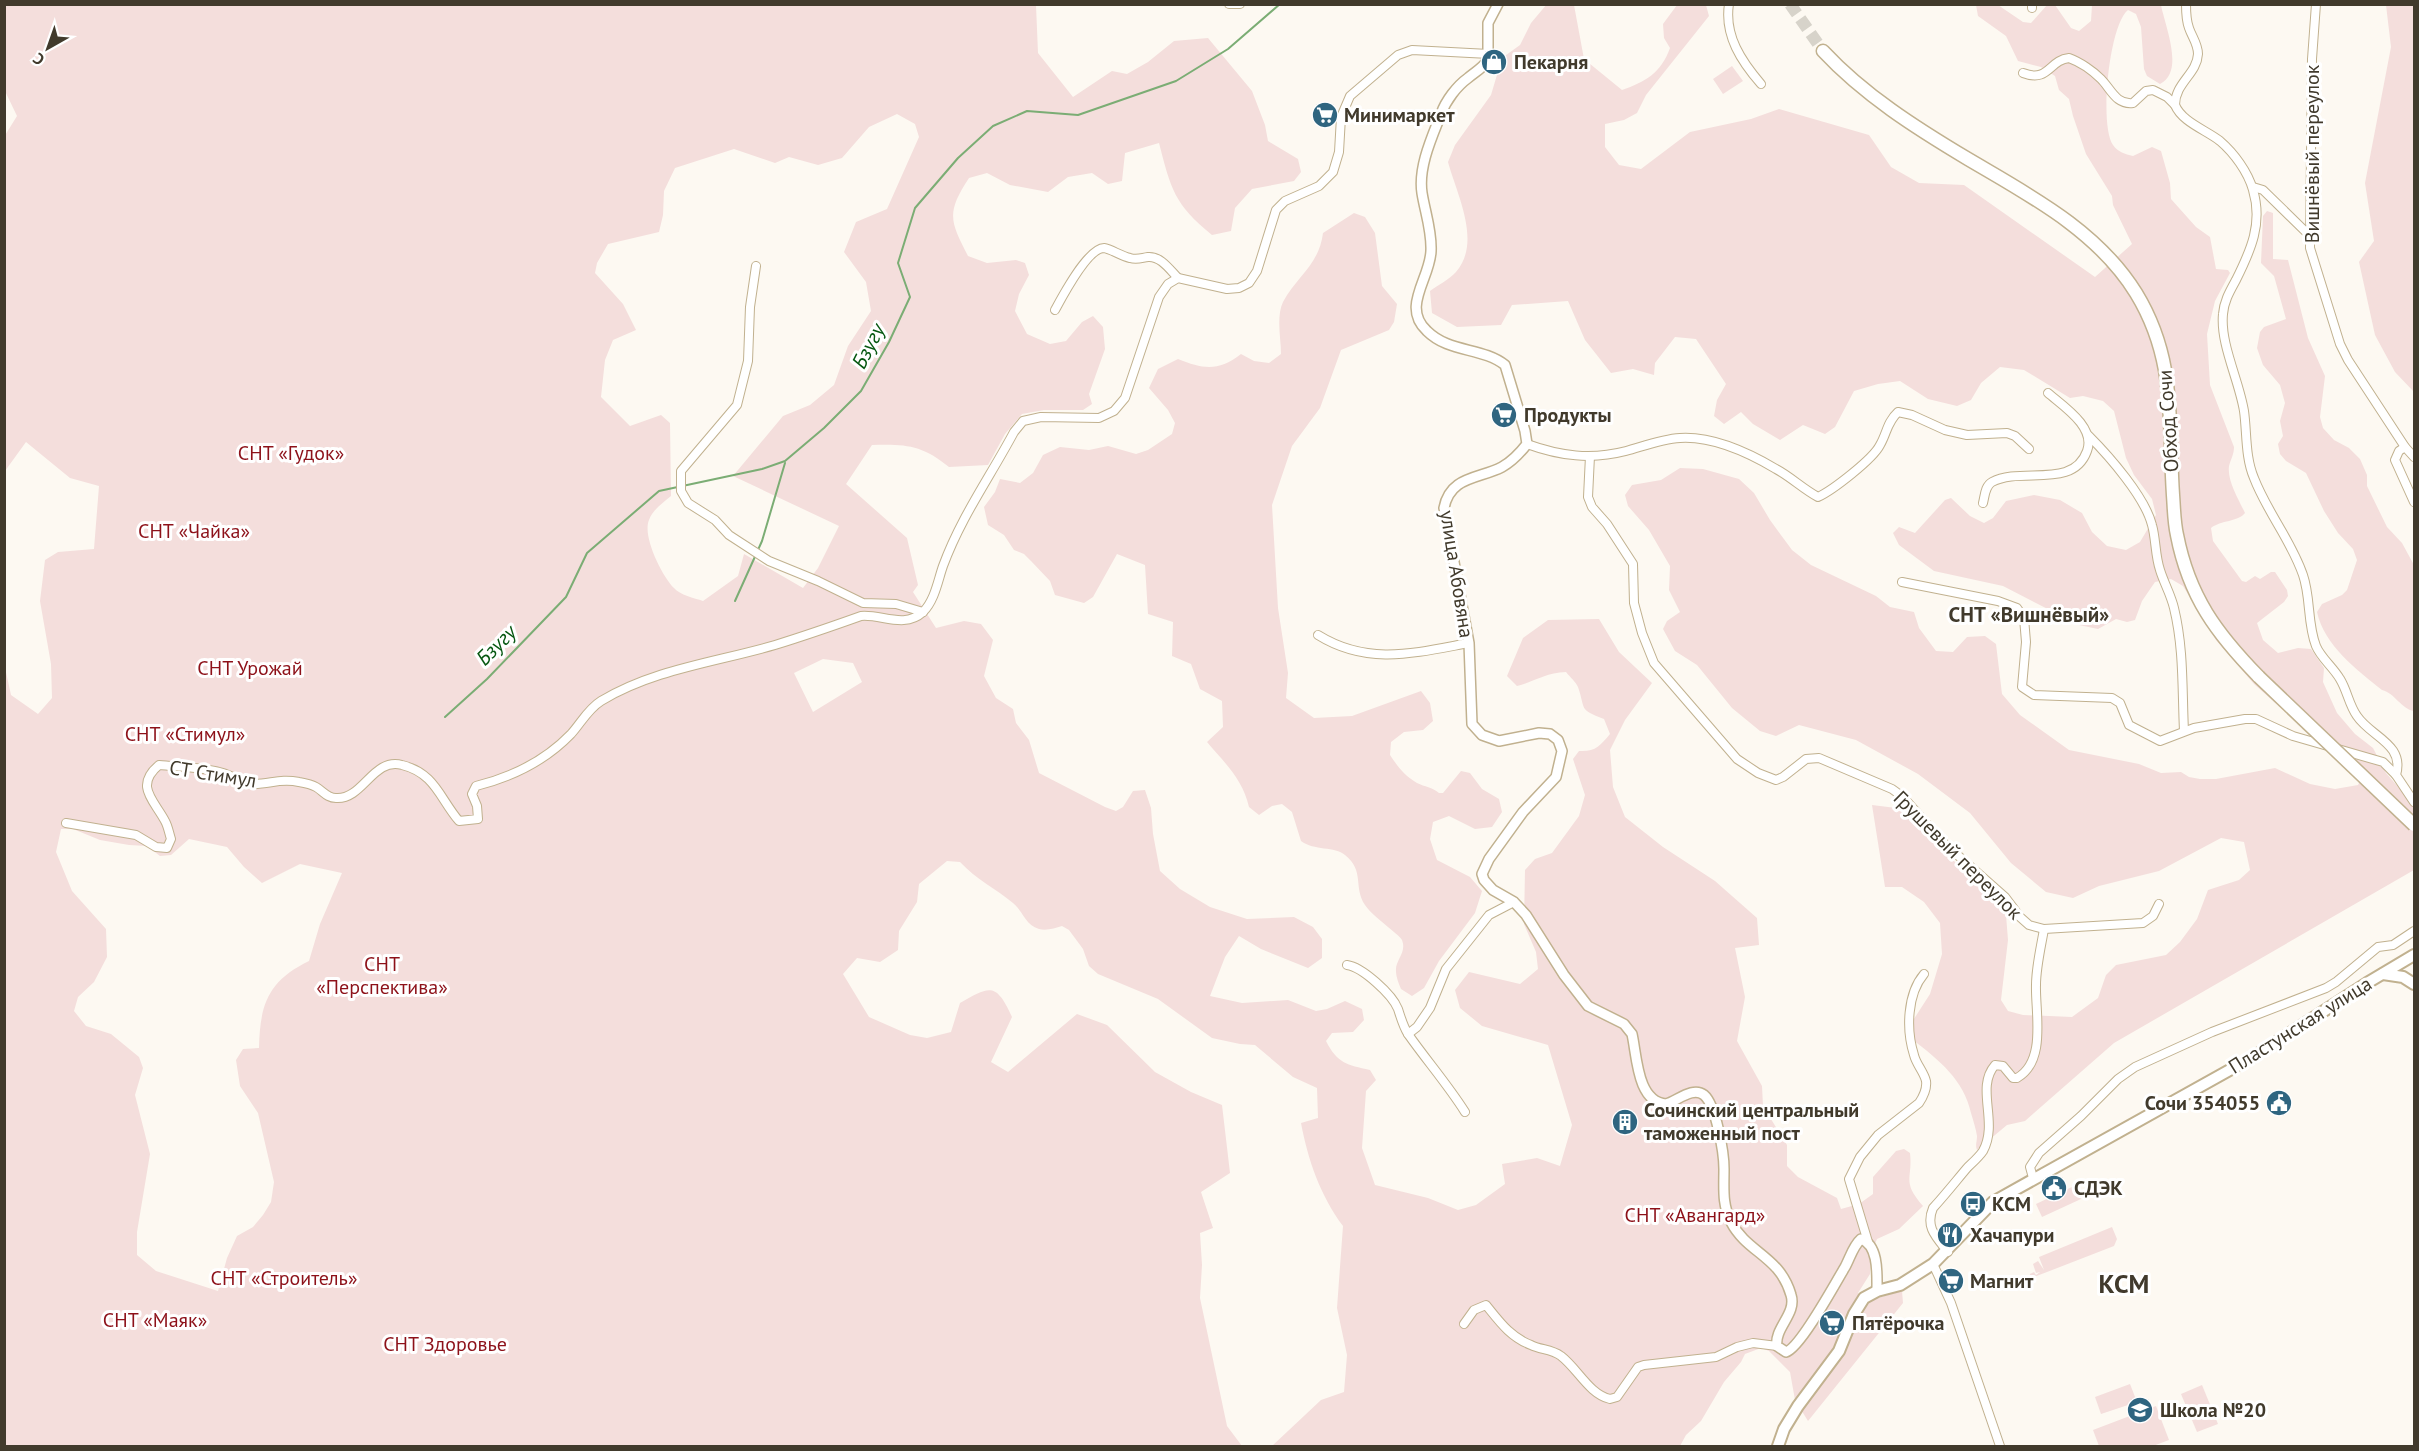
<svg xmlns="http://www.w3.org/2000/svg" width="2419" height="1451" font-family="'PT Sans',sans-serif">
	<rect width="100%" height="100%" fill="#fdf9f2"/>
	<g fill="#f4dedc" fill-rule="evenodd">
		<path d="M1547,4l27,1 10,54 38,31c23,-8 39,-17 48,-42l-6,-10 -1,-14 14,-19h29l3,11 -63,79 -9,18 -13,7 -19,4v23l14,18 22,4 49,-37 61,-13 28,-10 90,26 22,32 28,16 45,2 131,92 37,-33 -19,-39 -1,-9 -26,-42 -13,-38 -4,-17 -10,-9 -4,-14 -14,-9 -23,-6 -12,-25 -28,-20 -2,-11h22l25,17 8,1 16,-18h8l16,23 8,3 12,-10 1,-16h69c4,21 24,67 -1,79l-13,-8 -3,-7 -3,-42 -5,-13 -8,-4c-19,15 -29,115 -15,135 5,7 12,9 20,11l19,-9 9,4 9,32 1,16 25,28 14,10 6,32 12,1 2,3 -15,28 -8,33 3,51 24,62c0,7 -3,12 -5,19 -2,15 10,34 16,47 -7,9 -24,7 -34,15l2,13 29,40 4,1 9,-6 5,3 11,-7h4l12,18 1,6 -4,6 -27,21 6,17 15,13 20,-5 13,1 13,19 -1,14 14,31 18,21 18,14 13,25 28,32v65l-300,173 -89,78 -18,4 -30,25c-2,-5 0,-8 0,-14 -1,-7 -4,-16 -6,-23 -7,-33 -32,-53 -58,-73l-1,-18 18,-28 12,-40 -2,-31 -16,-21 -22,-15h-17l-13,-82 32,4 102,106 2,25 -7,60 7,11 15,4 49,2 26,-19 8,-23 10,-10 50,-10 14,-13 17,-23 11,-29 31,-10 11,-10 -6,-28 -23,-4 -62,33 -60,15 -26,12 -27,-6 -35,-29 -41,-50 -52,-39 -62,-34 -57,-15 -23,11 -16,-5 -28,-23 -35,-43 -22,-14 -12,-22 4,-8 13,-9 -11,-22 1,-24 -21,-36 -21,-24 -3,-11 7,-10 29,-5 19,-12 23,1 36,10 15,14 16,27 22,30 19,15 65,31 14,11 24,5 5,16 17,23 17,1 14,-15 18,-1 11,8 6,50 18,21 49,35 70,14 22,9 20,-1 8,5 11,2h16l59,-11 35,16 25,5 23,-4 3,-6 -107,-95 -38,-44 -33,-54 -12,-7 -16,3 -13,19 -7,19 -8,2 -11,-3 -18,10 -19,-4 -76,-39 -69,-15 -35,-26 -6,-12 6,-6 16,6 30,-33 6,-2 19,18 14,7 9,-5 13,-17 28,-6 26,5 22,13 10,19 15,14 19,4 14,-8 16,-27 -4,-16 -18,-24 -8,-17 -12,-47 -11,-10 -20,-5 -13,2 -46,-28 -24,-3 -19,16 -10,17 -14,6 -29,-7 -28,-18 -22,3 -24,7 -19,36 -10,7 -22,-9 -23,15 -27,-16 -12,-12 -17,12 -10,-8 3,-16 9,-16 -30,-45 -21,-2 -20,26 -1,12 -21,-6 -22,4 -26,-33 -17,-39 -56,4 -11,20 -44,2 -25,-14 -2,-22c8,-6 20,-12 26,-19 26,-30 1,-77 -8,-110l7,-17 36,-50 11,-37 18,-13 11,-22z"/>
		<path d="M5,5h1031l2,48 35,44 39,-26 15,3 21,-12 26,-21 34,-3 44,53 13,34 3,16 30,18 3,13 -7,9 -42,8 -17,19 -4,23 -19,4c-38,-31 -41,-46 -53,-92l-34,10 -3,28 -14,3 -16,-11 -24,4 -20,15 -38,-7 -23,-12 -18,5c-23,35 -19,43 -1,78l19,7 29,-3 9,3 4,12 -10,19 -4,17 12,23 23,10 16,-3 16,-19 11,-6 10,11 2,22 -16,45 3,10 -9,6h-39l-22,4 -17,20 -17,31 -39,2c-27,-22 -43,-23 -77,-22l-26,39 61,54 11,47 -5,7 23,36 28,-7 17,3 12,16 -9,36 12,22 17,11 3,14 13,17 10,33 66,34 11,4 7,-4 10,-16 12,-1 6,18 2,26 7,37 20,18 30,18 37,12 47,-2 19,10 9,12v19l-14,10 -47,-19 -22,-13 -14,21 -15,39 32,7 46,-3 28,11 11,-2 18,-8 17,8 2,11 -11,12 -21,1 -6,8c11,22 21,24 44,29l6,10 -10,11 -4,57 13,37 53,13 30,12 18,-5 29,-21 -3,-20 35,-6 23,8 12,-41 -24,-80 -66,-19 -22,-18 -5,-18 14,-18 51,12 18,-15 -2,-17 -12,-28 1,-54 10,-11 17,-6 27,-37 6,-21 -12,-36 6,-8c16,1 21,-5 31,-17l-6,-15c-26,-10 -18,-9 -26,-32 -2,-5 -8,-10 -12,-15 -21,1 -30,9 -49,14l-10,-10 16,-38 25,-18 51,-1 20,33 33,31 -27,37 -15,30 3,37 12,30 38,30 52,34 42,37 2,27 -24,3 10,49 -8,44 25,45 1,20 24,39v21l11,11 39,21 4,11 18,-5 14,-10v-17l23,-26 8,-2 6,4c3,26 -9,28 13,53l-24,23 -22,10 -6,14 -1,21 -12,19 9,8 35,-10 1,12 -95,118 -13,-21 -5,-28 -21,-21 -8,-3 -16,6 -4,8 -17,20 -23,39 -15,14 -6,11h-408l49,-46 23,-8 3,-37 -10,-47 6,-82c-23,-31 -35,-66 -42,-103l17,-5 -1,-30 -24,-11 -38,-32 -15,-1 -28,-6 -54,-39 -60,-25 -9,-8 -6,-17 -14,-19 -7,-4c-7,2 -15,5 -23,3 -14,-4 -16,-18 -26,-26 -18,-15 -36,-23 -53,-41l-13,-1 -28,23 -2,18 -18,29 -1,19 -18,12 -23,-4 -14,16 26,43 41,18 17,3 24,-6 9,-29c30,-17 36,-21 52,14l-21,45 17,10 69,-58 30,11 48,47 36,20 31,13 8,68 -29,19 12,36 -13,5 2,32 -2,33 27,128 15,20h-1237l-1,-783 7,32 27,19 14,-16 -1,-34 -11,-63 5,-41 13,-8 36,-3 5,-63 -29,-8 -44,-36 -21,29 -1,-334 13,-21 -12,-25zM897,114l18,10 4,13 -32,72 -31,13 -12,30 22,30 5,29 -23,35 -14,39 -24,20 -27,11 -50,60 106,50 -21,42 -15,20 -59,-34 -6,22 -35,25c-9,-3 -23,-6 -29,-13 -12,-12 -32,-52 -25,-68 4,-11 14,-17 22,-24l-1,-73 -9,-8 -31,11 -29,-29 4,-37 8,-20 23,-10 -13,-26 -28,-31 2,-10 11,-19 51,-12 4,-17 1,-24 11,-23 59,-19 41,14 14,-6 29,8 24,-7 27,-31zM823,659l30,4 9,19 -49,30 -19,-39zM61,829h12l27,11 29,5 18,1 13,10 11,-1 18,-16 38,8 17,20 18,16 38,-19 42,9 -22,51 -11,37c-41,20 -49,43 -50,87l-16,1 -7,11 4,26 18,27 16,69 -3,20 -8,13 -10,12 -16,9 -10,22 -9,33 -62,-20 -19,-16v-23l13,-78 -15,-59 8,-27 -4,-11 -28,-23 -25,-8 -12,-15 4,-14 16,-15 13,-25 -1,-28 -34,-38 -16,-39z"/>
		<polygon points="2386,5 2414,5 2414,392 2395,372 2375,335 2359,262 2374,241 2365,183 2391,47"/>
		<polygon points="1732,66 1743,81 1723,94 1713,79"/>
		<path d="M2267,211l6,2v46l15,1 20,78 17,38 -5,41 3,11 11,12 15,8 11,11 7,16v11l20,41 15,16 12,22v146c-13,-2 -19,-18 -32,-21 -25,-20 -58,-45 -65,-78l5,-8 20,-9 5,-5 10,-30 -4,-11 -15,-16 -14,-22 -18,-38 -20,-12 -6,-7 -2,-10 5,-8 -3,-15 5,-18 -5,-18 -17,-20 -6,-17 3,-16 4,-5 22,-8 -12,-43 -13,-13 2,-47z"/>
		<path d="M1354,213l11,4 10,16 7,53 15,18 -3,18 -5,8 -48,20 -21,58 -28,38 -20,59 6,103 10,65 -2,25 28,20 38,-2 69,-25 9,12 3,18 -10,9 -19,2 -13,10 -1,13c8,12 15,21 27,28 8,4 15,4 22,10h4l18,-22 9,2 12,16 17,10 3,13 -10,15 -17,2 -26,-13 -16,6 -3,17 7,21 33,17 12,14 -7,22 -36,48 -15,27 -12,8 -11,-7c-2,-5 -5,-12 -5,-18 -1,-11 11,-18 6,-31 -3,-6 -29,-23 -37,-35 -12,-18 0,-34 -20,-50 -10,-9 -31,-4 -44,-14l-9,-29 -10,-8 -10,2 -13,9 -10,-8c-6,-27 -24,-44 -42,-65l16,-15 -1,-26 -22,-12 -9,-25 -19,-8 1,-34 -25,-8 -3,-49 -28,-11 -24,43 -9,6 -29,-8 -5,-14 -19,-20 -7,-7 -10,-4 -10,-15 -16,-10 -4,-18 11,-15 5,-13 20,4 13,-10 10,-18 17,-8 29,3 19,-4 28,8 12,-4 24,-16 3,-11 -7,-13 -19,-22 9,-19 20,-10c25,10 40,13 63,-5l13,7 15,2 12,-9c0,-15 -5,-37 2,-52 14,-26 36,-37 40,-69z"/>
		<polygon points="2074,1186 2081,1199 2042,1217 2036,1204"/>
		<polygon points="2112,1227 2117,1239 2114,1246 2029,1279 2030,1274 2034,1272 2036,1275 2040,1272 2036,1273 2033,1264 2038,1261 2044,1270 2039,1257"/>
		<polygon points="2130,1384 2137,1402 2101,1414 2095,1397"/>
		<polygon points="2202,1385 2218,1424 2197,1432 2181,1394"/>
		<polygon points="2156,1406 2169,1440 2153,1446 2099,1446 2093,1430"/>
	</g>
	<g fill="none" stroke-linecap="round" stroke-linejoin="round">
		<g stroke="#7bad74" stroke-width="2">
			<polyline points="735,601 762,541 785,463"/>
			<polyline points="445,717 487,679 566,597 587,553 659,491 762,469 785,461 824,428 861,391 889,342 910,297 898,263 915,208 958,158 993,126 1027,111 1078,115 1176,81 1228,49 1280,4"/>
		</g>
		<polyline stroke="#d7d3ca" stroke-width="12" stroke-dasharray="12 6" stroke-linecap="butt" points="1790,4 1823,51"/>
		<g stroke="#c1b18f" stroke-width="10">
			<g id="minor">
				<polyline points="1229,4 1240,4"/>
				<path d="M1729,4c-5,32 13,58 32,80"/>
				<polyline points="2032,4 2032,8"/>
				<path d="M2186,4c0,9 0,16 3,24 3,9 9,16 9,26 -1,20 -23,29 -23,51 7,17 31,25 45,36 14,12 28,31 33,49 10,33 -2,60 -17,90 -6,11 -12,21 -13,34 -3,30 16,66 21,97 3,21 1,46 10,67 13,34 37,62 49,97 8,23 4,48 13,71 5,12 17,21 24,33 7,11 9,26 17,37 14,21 48,28 39,59l18,27"/>
				<polyline points="2316,4 2312,59 2310,248 2340,344 2348,360 2405,447 2414,457"/>
				<path d="M2023,73c26,10 26,-13 46,-15 11,4 24,13 32,21 10,10 15,26 32,24l13,-12 7,-1 14,7 8,8"/>
				<polyline points="2253,187 2263,190 2309,235"/>
				<polyline points="756,266 750,307 748,361 737,405 681,471 681,491 688,503 715,520 729,535 769,561 818,581 863,603 896,604 923,612"/>
				<path d="M1055,310c7,-13 33,-62 49,-62 7,1 17,8 26,10 7,2 11,0 18,-1 13,-1 22,13 30,21"/>
				<path d="M2089,436c20,20 56,61 63,89 4,14 3,30 8,45 4,13 11,25 14,38 10,41 8,82 10,123"/>
				<path d="M1527,444c33,12 64,16 99,7 18,-5 36,-12 54,-13 32,-2 69,15 96,31 15,8 27,20 42,28 15,-7 55,-38 62,-52 7,-12 7,-23 18,-33l14,3 33,15 22,5 40,-2 8,3 14,13"/>
				<polyline points="2405,447 2399,451 2395,460 2414,502"/>
				<polyline points="1590,456 1588,497 1592,507 1607,524 1633,564 1634,603 1642,633 1654,663 1737,759 1758,773 1776,780 1783,777 1806,759 1819,758 1892,789 1903,797 1945,844 2005,897 2020,917 2029,925 2044,929 2143,923 2153,916 2159,904"/>
				<path d="M1983,503c2,-8 2,-17 9,-21 29,-16 81,8 95,-31 9,-24 -24,-45 -39,-58"/>
				<polyline points="1902,582 1998,601 2017,608 2024,618 2026,642 2022,687 2034,695 2112,698 2120,703 2129,725 2160,741 2194,728 2245,719 2256,719 2293,736 2383,762 2396,775"/>
				<path d="M1318,635c50,31 97,18 151,8"/>
				<path d="M66,823l70,12 20,12 11,1 4,-9c-2,-6 -3,-13 -6,-18 -11,-21 -31,-35 -6,-56 21,2 44,2 64,8 10,3 19,10 30,11 18,0 27,-6 46,-2 6,1 12,2 17,5 7,4 11,11 20,11 27,2 37,-41 66,-33 33,8 38,34 57,56l19,-2 -1,-13 -5,-12 4,-8c36,-9 69,-25 95,-52 10,-11 17,-25 30,-33 53,-32 116,-39 174,-56 29,-9 58,-19 86,-29 21,-2 43,13 62,-4 12,-12 15,-32 20,-46 18,-49 47,-89 71,-134l9,-11 18,-4 58,1 15,-7 11,-13 34,-101 9,-13 10,-6 49,11 12,-1 10,-5 8,-12 19,-61 9,-9 34,-15 14,-14 6,-20 2,-35 9,-21 48,-41 14,-5 77,4"/>
				<path d="M1347,965c15,2 45,29 51,44 3,9 5,17 10,25 19,27 40,51 57,78"/>
				<polyline points="1408,1034 1417,1027 1430,1008 1446,969 1489,915 1514,902"/>
				<polyline points="2033,1178 2030,1167 2039,1153 2081,1116 2118,1079 2135,1067 2212,1032 2326,988 2336,982 2378,947 2393,945 2414,931"/>
				<path d="M1868,1242l-19,-63 11,-22 18,-22 41,-32c4,-6 8,-15 7,-22 -2,-9 -10,-17 -12,-26 -8,-25 -7,-61 10,-81"/>
				<path d="M1948,1252c-12,-15 -23,-25 -15,-44 12,-13 23,-27 34,-40 5,-5 12,-11 16,-17 16,-29 -8,-63 12,-86l8,1 10,12h4c30,-17 18,-66 19,-93 0,-18 5,-38 8,-56"/>
				<polyline points="1933,1264 1951,1303 2000,1446"/>
				<path d="M1464,1324l10,-14 12,-5c13,16 24,32 45,40 10,5 20,4 30,11 17,13 28,38 49,43l7,-2 21,-30 6,-2 72,-8 21,-10 16,-4 24,3"/>
			</g>
		</g>
		<g stroke="#c1b18f" stroke-width="12">
			<path id="tertiary" d="M1498,4l-10,19v37c-5,8 -13,12 -20,18 -11,8 -22,22 -27,36 -9,23 -23,53 -19,79 3,19 10,38 9,58 -1,28 -30,56 -4,80 22,22 55,16 78,34l20,66 2,13c-7,9 -14,17 -25,23 -23,12 -52,9 -58,41l25,135 3,81 10,11 17,6 40,-8 11,1 8,6 4,11 -6,26 -33,35 -34,47 -7,15 2,6 9,10 21,12 12,13 38,60 24,31 36,18 8,10c5,22 5,68 34,70 11,-3 27,-18 38,-9 12,10 20,58 20,74 0,20 -2,35 7,53 16,31 49,34 60,73 6,19 -17,33 -14,51l9,6c14,-4 49,-68 59,-85 5,-9 8,-21 16,-28 18,6 16,36 16,52"/>
		</g>
		<g stroke="#c1b18f" stroke-width="14">
			<g id="secondary">
				<polyline points="2383,974 2403,977 2414,984"/>
				<polyline points="1778,1446 1784,1429 1798,1406 1839,1351 1854,1314 1864,1298 1877,1291 1900,1285 1933,1264 1993,1202 2253,1057 2367,983 2414,955"/>
			</g>
		</g>
		<g stroke="#c1b18f" stroke-width="15">
			<path id="trunk" d="M1823,51c41,44 93,77 145,108 61,36 129,71 168,134 41,67 32,128 37,202 1,13 1,27 4,40 12,62 40,99 82,142"/>
		</g>
		<use href="#minor" stroke="#fff" stroke-width="8"/>
		<use href="#tertiary" stroke="#fff" stroke-width="9"/>
		<use href="#secondary" stroke="#fff" stroke-width="10"/>
		<use href="#trunk" stroke="#fff" stroke-width="12"/>
		<g stroke="#c1b18f" stroke-width="15" stroke-linecap="butt">
			<polyline id="trunk-bridge" points="2259,677 2414,825"/>
		</g>
		<use href="#trunk-bridge" stroke="#fff" stroke-width="12"/>
	</g>
	<defs>
		<g id="shop-disc" transform="scale(1.35)"><circle r="9.5" fill="#2f6580" stroke="#fff"/><path d="M-5-2.5h2.3a2.7 3.5 0 0 1 5.4 0H5L5.5 6h-11ZM-1.5-2.5h3a1.5 2.3 0 0 0-3 0Z" fill="#fff"/></g>
		<g id="supermarket-disc" transform="scale(1.35)"><circle r="9.5" fill="#2f6580" stroke="#fff"/><path d="M-6-5.5h2.5l.6 2H6L4.5 2H-2.5L-4.4-4H-6ZM-1.5 3.2a1.3 1.3 0 1 0 .1 0ZM3 3.2a1.3 1.3 0 1 0 .1 0Z" fill="#fff"/></g>
		<g id="civic-disc" transform="scale(1.35)"><circle r="9.5" fill="#2f6580" stroke="#fff"/><path d="M-.6-6.5H3V-4.5H.6V-3L4-1V1h2V6H-6V1h2V-1L-.6-3ZM-1.2 2.5V6h2.4V2.5Z" fill="#fff"/></g>
		<g id="building-disc" transform="scale(1.35)"><circle r="9.5" fill="#2f6580" stroke="#fff"/><path d="M-4-6H4V6H1V3H-1V6H-4ZM-2.5-4.3h1.7v1.8h-1.7ZM.8-4.3h1.7v1.8H.8ZM-2.5-1h1.7V.8h-1.7ZM.8-1h1.7V.8H.8Z" fill="#fff"/></g>
		<g id="bus-disc" transform="scale(1.35)"><circle r="9.5" fill="#2f6580" stroke="#fff"/><path d="M-5-6H5V4H4V6H2V4H-2V6H-4V4H-5ZM-3.5-4V0h7V-4ZM-3.5 1.2v1.5H-2V1.2ZM2 1.2v1.5H3.5V1.2Z" fill="#fff"/></g>
		<g id="restaurant-disc" transform="scale(1.35)"><circle r="9.5" fill="#2f6580" stroke="#fff"/><path d="M-5-6h1v4h1v-4h1v4h1v-4h1v5L-1.5 .5V6h-2V.5L-5-1ZM5-6V6H3V1.5H1.5Q1.5-4 5-6Z" fill="#fff"/></g>
		<g id="school-disc" transform="scale(1.35)"><circle r="9.5" fill="#2f6580" stroke="#fff"/><path d="M0-5L7-2L0 1L-7-2ZM-4 1L0 2.5L4 1V4Q0 6-4 4Z" fill="#fff"/></g>
	</defs>
	<g fill-rule="evenodd">
		<use href="#shop-disc" x="1494" y="62"/>
		<use href="#supermarket-disc" x="1325" y="115"/>
		<use href="#supermarket-disc" x="1504" y="415"/>
		<use href="#civic-disc" x="2279" y="1103"/>
		<use href="#building-disc" x="1625" y="1122"/>
		<use href="#civic-disc" x="2054" y="1188"/>
		<use href="#bus-disc" x="1973" y="1204"/>
		<use href="#restaurant-disc" x="1950" y="1235"/>
		<use href="#supermarket-disc" x="1951" y="1281"/>
		<use href="#supermarket-disc" x="1832" y="1323"/>
		<use href="#school-disc" x="2140" y="1410"/>
	</g>
	<g text-anchor="middle" dominant-baseline="central" stroke-width="6" stroke-linejoin="round" paint-order="stroke">
		<g font-size="20" font-weight="bold" fill="#413a2c" stroke="#fff" text-anchor="start">
			<text x="1514" y="62">Пекарня</text>
			<text x="1344" y="115">Минимаркет</text>
			<text x="1524" y="415">Продукты</text>
			<text x="2260" y="1103" text-anchor="end">Сочи 354055</text>
			<text x="1644" y="1110">Сочинский центральный<tspan x="1644" dy="23">таможенный пост</tspan></text>
			<text x="2074" y="1188">СДЭК</text>
			<text x="1992" y="1204">КСМ</text>
			<text x="1970" y="1235">Хачапури</text>
			<text x="1970" y="1281">Магнит</text>
			<text x="1852" y="1323">Пятёрочка</text>
			<text x="2160" y="1410">Школа №20</text>
		</g>
		<g font-size="20" fill="#413a2c" stroke="#fff">
			<text transform="translate(2312 154) rotate(-90)">Вишнёвый переулок</text>
			<text transform="translate(2168 421) rotate(-94)">Обход Сочи</text>
			<text transform="translate(1457 574) rotate(81)">улица Абовяна</text>
			<text transform="translate(213 774) rotate(9)">СТ Стимул</text>
			<text transform="translate(1958 855) rotate(45)">Грушевый переулок</text>
			<text transform="translate(2300 1025) rotate(-32)">Пластунская улица</text>
		</g>
		<g font-size="20" fill="#8d1119" stroke="#fff">
			<text x="291" y="453">СНТ «Гудок»</text>
			<text x="194" y="531">СНТ «Чайка»</text>
			<text x="250" y="668">СНТ Урожай</text>
			<text x="185" y="734">СНТ «Стимул»</text>
			<text x="382" y="964">СНТ<tspan x="382" dy="23">«Перспектива»</tspan></text>
			<text x="1695" y="1215">СНТ «Авангард»</text>
			<text x="284" y="1278">СНТ «Строитель»</text>
			<text x="155" y="1320">СНТ «Маяк»</text>
			<text x="445" y="1344">СНТ Здоровье</text>
		</g>
		<g font-size="21" font-style="italic" fill="#075812" stroke="#fff">
			<text transform="translate(868 346) rotate(-63)">Бзугу</text>
			<text transform="translate(496 645) rotate(-45)">Бзугу</text>
		</g>
		<g font-size="21" font-weight="bold" fill="#413a2c" stroke="#fff">
			<text x="2029" y="614">СНТ «Вишнёвый»</text>
		</g>
		<g font-size="26" font-weight="bold" fill="#413a2c" stroke="#fff">
			<text x="2124" y="1283">КСМ</text>
		</g>
	</g>
	<rect width="2419" height="1451" fill="none" stroke="#413a2c" stroke-width="12"/>
	<g transform="translate(48 48) rotate(220)" stroke="#ffffff" stroke-width="4.5" paint-order="stroke">
	<path d="M0-4.5L10 22L0 15L-10 22Z" fill="#413a2c"/>
	<text y="-9" font-size="16" font-weight="bold" text-anchor="middle" fill="#413a2c">С</text>
	</g>
</svg>
